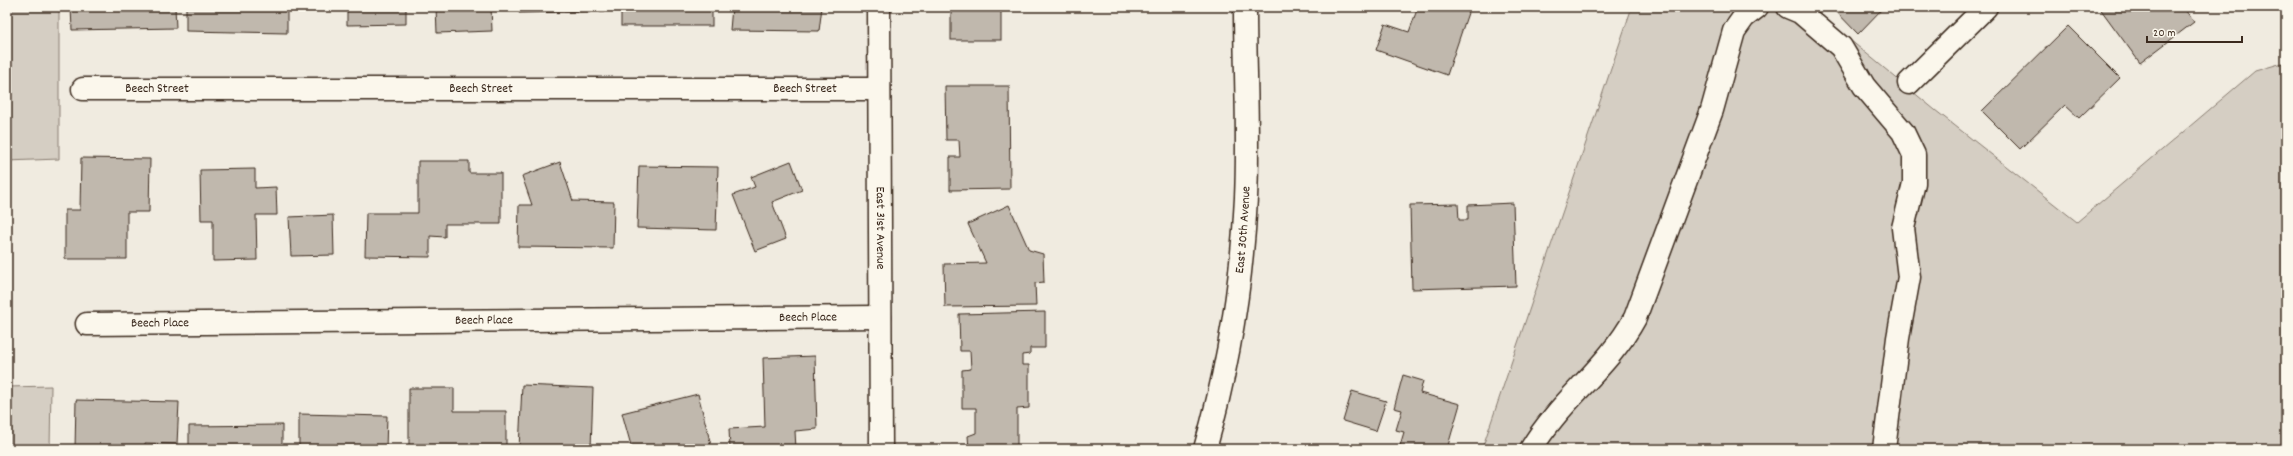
<svg xmlns="http://www.w3.org/2000/svg" width="2293" height="456" font-family="Dekko,sans-serif">
	<rect width="100%" height="100%" fill="#f0ebe0"/>
	<filter id="ink" filterUnits="userSpaceOnUse"><feTurbulence type="fractalNoise" baseFrequency=".025" numOctaves="2"/><feDisplacementMap in="SourceGraphic" scale="8" xChannelSelector="R" yChannelSelector="G"/><feConvolveMatrix kernelMatrix="1 2 1 2 8 2 1 2 1" color-interpolation-filters="sRGB"/></filter>
	<g filter="url(#ink)">
		<g fill="#d5cec3" stroke="#887c70">
			<polygon points="7,7 59,7 59,159 7,161"/>
			<polygon points="1632,7 1810,7 1935,110 2077,222 2255,71 2286,62 2286,449 1482,449"/>
			<polygon points="51,386 50,449 7,449 7,387"/>
		</g>
		<g fill="#c0b8ad" stroke="#3b2a1e">
			<polygon points="71,7 175,7 176,28 72,30"/>
			<polygon points="186,7 287,7 287,33 186,31"/>
			<polygon points="347,7 406,7 406,24 347,25"/>
			<polygon points="436,7 491,7 492,31 437,33"/>
			<polygon points="519,7 607,7 607,11 519,13"/>
			<rect x="621" y="7" width="91" height="19"/>
			<polygon points="732,7 791,9 792,7 822,7 819,31 730,30"/>
			<rect x="951" y="7" width="50" height="33"/>
			<polygon points="1418,7 1470,7 1447,75 1376,50 1385,24 1409,32"/>
			<polygon points="1832,7 1884,7 1858,34"/>
			<polygon points="2099,7 2183,7 2194,22 2140,63"/>
			<polygon points="2068,26 2120,78 2079,118 2065,105 2020,149 1982,111"/>
			<polygon points="945,86 1009,86 1010,189 950,190 950,157 960,157 959,140 946,140"/>
			<polygon points="81,158 150,159 149,212 127,212 127,259 65,259 65,210 80,210"/>
			<polygon points="418,161 469,161 469,173 501,173 501,224 445,224 445,237 430,236 430,257 365,256 366,213 418,213"/>
			<polygon points="791,161 802,190 772,202 786,239 755,251 733,195 755,187 751,177"/>
			<polygon points="560,162 573,201 614,202 613,248 518,247 519,205 532,205 522,176"/>
			<polygon points="639,166 718,167 716,230 637,228"/>
			<polygon points="255,169 255,188 276,187 277,215 256,215 257,260 213,261 213,220 201,220 200,170"/>
			<polygon points="1513,203 1516,286 1412,289 1410,205 1458,204 1459,220 1468,220 1468,205"/>
			<polygon points="1009,205 1029,250 1043,254 1044,282 1035,283 1036,306 945,307 944,264 986,263 968,224"/>
			<polygon points="333,215 334,255 291,256 289,217"/>
			<polygon points="1045,312 1045,348 1030,348 1030,354 1022,355 1022,365 1029,365 1029,408 1017,409 1017,449 969,449 968,436 976,433 976,408 962,408 962,370 971,369 970,351 960,351 959,314"/>
			<polygon points="815,356 817,429 795,431 796,449 730,449 729,429 765,427 763,358"/>
			<polygon points="1403,375 1423,381 1420,393 1460,404 1447,449 1399,449 1404,432 1396,430 1402,410 1394,408"/>
			<polygon points="522,385 593,388 591,449 519,449"/>
			<polygon points="409,388 454,388 454,411 506,411 506,449 409,449"/>
			<polygon points="1352,391 1386,401 1376,431 1343,421"/>
			<polygon points="698,394 712,449 632,449 622,413"/>
			<polygon points="76,400 179,402 177,444 145,443 145,449 75,449"/>
			<polygon points="299,414 387,416 386,449 299,449"/>
			<polygon points="282,425 282,449 189,449 189,426"/>
		</g>
		<g fill="none" stroke-linecap="round" stroke-linejoin="round">
			<g stroke="#3b2a1e" stroke-width="25">
				<g id="minor">
					<path id="s1" d="M879,7l2,442"/>
					<polyline points="1788,7 1800,12 1841,47 1864,86 1903,132 1914,155 1914,183 1903,228 1909,277 1898,338 1884,449"/>
					<polyline points="1909,83 1986,7"/>
					<path id="s2" d="M83,89h796"/>
					<path id="s3" d="M87,324l793,-7"/>
					<path d="M1531,449c29,-49 77,-81 104,-131l77,-208 22,-79 10,-14 13,-10"/>
				</g>
			</g>
			<g stroke="#3b2a1e" stroke-width="25">
				<g id="major">
					<path id="s4" d="M1205,449c23,-81 37,-166 41,-251 3,-63 -1,-128 -1,-191"/>
				</g>
			</g>
			<use href="#minor" stroke="#fbf7ec" stroke-width="22"/>
			<use href="#major" stroke="#fbf7ec" stroke-width="22"/>
		</g>
	</g>
	<g text-anchor="middle" dominant-baseline="central" stroke-width="4" stroke-linejoin="round" paint-order="stroke">
		<g font-size="13" fill="#3b2a1e" stroke="#fbf7ec">
			<text stroke="none"><textPath href="#s2" startOffset="74">Beech Street</textPath></text>
			<text stroke="none"><textPath href="#s2" startOffset="398">Beech Street</textPath></text>
			<text stroke="none"><textPath href="#s2" startOffset="722">Beech Street</textPath></text>
			<text stroke="none"><textPath href="#s1" startOffset="221">East 31st Avenue</textPath></text>
			<text stroke="none"><textPath href="#s4" startOffset="223">East 30th Avenue</textPath></text>
			<text stroke="none"><textPath href="#s3" startOffset="721">Beech Place</textPath></text>
			<text stroke="none"><textPath href="#s3" startOffset="397">Beech Place</textPath></text>
			<text stroke="none"><textPath href="#s3" startOffset="73">Beech Place</textPath></text>
		</g>
	</g>
	<rect width="2293" height="456" fill="none" stroke="#fbf7ec" stroke-width="24"/>
	<rect x="12" y="12" width="2269" height="432" fill="none" stroke="#3b2a1e" stroke-width="1.5" filter="url(#ink)"/>
	<path d="M2147 36v6h95v-6" fill="none" stroke="#3b2a1e" stroke-width="2"/>
	<text x="2153" y="36" font-size="12" fill="#3b2a1e" stroke="#fbf7ec" stroke-width="3" paint-order="stroke">20 m</text>
</svg>
